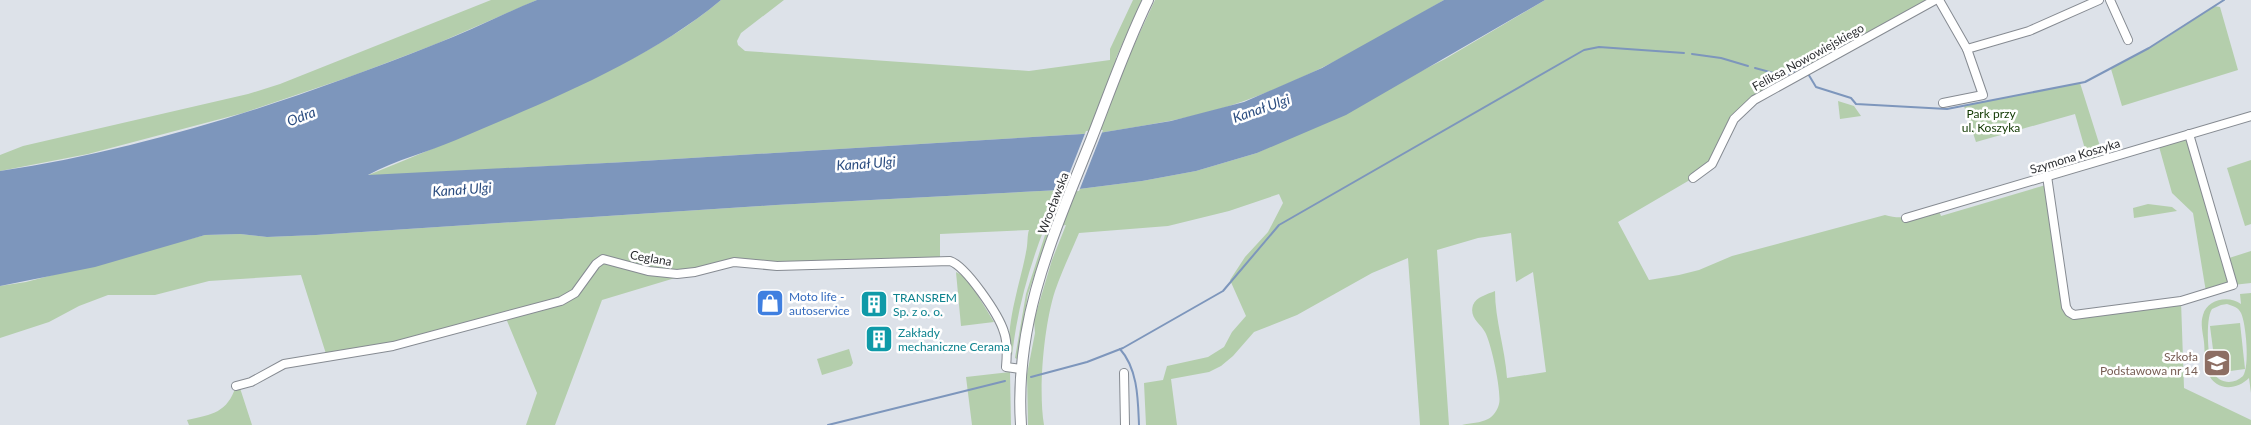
<svg xmlns="http://www.w3.org/2000/svg" width="2251" height="425" font-family="Lato,sans-serif">
	<rect width="100%" height="100%" fill="#dde2e9"/>
	<g fill="#b4ceac" fill-rule="evenodd">
		<polygon points="491,0 537,0 436,44 352,76 243,113 88,154 0,171 0,155 23,146 248,94 280,84"/>
		<path d="M721,0h63l-43,33 -4,8 1,4 7,6 284,20 81,-11v-11l23,-49h9l-26,58h12l27,-58h289c-65,38 -129,76 -200,101 -47,17 -96,24 -145,32l-473,29 -260,14c60,-24 119,-49 178,-76 62,-27 125,-56 177,-100z"/>
		<path d="M1545,0h390l-190,107 -27,49 -18,18 -82,48 31,58 30,-5 20,-5 33,-14 153,-41c19,6 35,-1 53,-7l3,8 108,-32 20,128 112,-11 3,87 67,32v5h-789c8,-2 19,-2 26,-6 5,-2 10,-10 11,-15 3,-11 -8,-62 -14,-72 -5,-9 -16,-14 -12,-27 3,-8 15,-11 22,-14 0,29 10,57 12,87l39,-6 -13,-100 -17,10 -5,-49 -33,5 -41,12 12,175h-29l-12,-167 -36,15 -75,42 -43,17 -21,24 -12,10 -12,6 -38,7 6,46h-31l-2,-42 19,-3 4,-14 41,-9 16,-10 8,-15 14,-16 -16,-36 15,-23 23,-25 15,-29 -4,-9 -50,17 -61,15 -89,7c-8,19 -17,38 -24,58 -11,34 -17,99 -11,134h-16l-1,-51 8,-41 -1,-13 18,-60 14,-35 -22,4c-16,42 -27,82 -32,127 -10,-22 10,-79 14,-104 2,-7 1,-17 3,-22l-89,4v26l-62,3 -135,-1 -48,10 -93,28 -47,125h-29l11,-32 -32,-77 -112,30 -66,11 -26,-82 -92,6 -54,14h-47l-29,11 -30,16 -49,16v-52l26,-4 179,-47 35,-1 27,3 49,-2 460,-30 303,-16 63,-8 54,-10 61,-18 188,-94z"/>
		<polygon points="2214,6 2220,7 2238,70 2122,106 2111,69 2163,40"/>
		<polygon points="2080,83 2104,159 2089,163 2075,114 1976,142 1964,106"/>
		<polygon points="1838,101 1854,106 1861,116 1840,119"/>
		<polygon points="2189,134 2226,259 2251,251 2251,283 2233,285 2206,292 2193,213 2172,193 2158,143"/>
		<polygon points="2251,160 2251,224 2245,226 2227,168"/>
		<polygon points="2148,204 2172,207 2177,211 2134,218 2133,208"/>
		<polygon points="1050,230 1028,294 1017,359 1015,358 1026,294 1045,235"/>
		<polygon points="956,272 967,278 994,322 961,326"/>
		<path d="M2251,293v100l-2,-15c-12,12 -33,14 -41,-5 -4,-9 -3,-21 -4,-31 -1,-8 -4,-19 -1,-27 4,-16 26,-20 38,-11l-1,-10zM2227,304c6,2 11,3 14,9 5,10 9,54 2,63 -9,9 -24,8 -30,-4 -5,-12 -8,-53 -1,-63l9,-4z"/>
		<polygon points="2240,323 2245,369 2216,373 2210,326"/>
		<polygon points="849,349 853,363 851,366 822,375 817,359"/>
		<polygon points="1010,372 1011,425 972,425 966,377"/>
		<path d="M239,385l13,40h-63l-2,-5c26,-6 40,-7 49,-34z"/>
	</g>
	<path fill="#7d96bc" d="M537,0h184c-76,63 -174,101 -265,140 -28,12 -61,20 -88,35l258,-13 473,-29 72,-12 73,-19 78,-34 122,-68h101l-199,115 -89,38 -61,18 -54,10 -63,8 -303,16 -460,30 -49,2 -27,-3 -35,1 -110,32 -95,19v-115c149,-22 293,-71 433,-126 35,-13 69,-31 104,-45z"/>
	<polygon fill="#dde2e9" points="1103,130 1079,191 1062,192 1086,131"/>
	<g fill="none" stroke-linecap="round" stroke-linejoin="round">
		<g stroke="#7d96bc" stroke-width="2">
			<polyline points="1692,54 1721,58 1748,66"/>
			<polyline points="1755,68 1785,76 1804,66 1805,68"/>
			<polyline points="1807,72 1816,87 1851,98 1856,104 1947,109 2085,82 2149,48 2224,0"/>
			<path d="M1120,349c18,20 18,51 19,76"/>
			<polyline points="1031,377 1087,362 1123,348 1223,291 1279,225 1584,50 1599,47 1684,53"/>
			<polyline points="828,425 1005,381"/>
		</g>
		<g stroke="#868b92" stroke-width="10">
			<g id="minor">
				<polyline points="1939,0 1967,49 2029,31 2099,0"/>
				<polyline points="2110,0 2128,40"/>
				<polyline points="1943,103 1983,95 1967,49"/>
				<polyline points="2047,176 2066,307 2069,312 2074,315 2181,301 2233,285 2189,134"/>
				<polyline points="1693,178 1712,164 1734,119 1754,100 1935,0"/>
				<polyline points="1906,218 2251,116"/>
				<polyline points="1124,373 1125,425"/>
				<path d="M236,386l15,-4 33,-18 109,-18 168,-45 14,-8 21,-29 7,-5 45,12 29,3 18,-2 39,-10 43,4 173,-5c16,5 49,54 54,71 4,11 3,24 2,35l15,2"/>
			</g>
		</g>
		<g stroke="#868b92" stroke-width="12">
			<path id="major" d="M1021,425c-7,-104 32,-190 70,-285 18,-46 35,-95 57,-140"/>
		</g>
		<use href="#minor" stroke="#fff" stroke-width="8"/>
		<use href="#major" stroke="#fff" stroke-width="10"/>
	</g>
	<defs>
		<g id="shop-square" transform="scale(1.4375)"><rect x="-9" y="-9" width="18" height="18" rx="4" fill="#3f7fe0" stroke="#fff"/><path d="M-5-2.5h2.3a2.7 3.5 0 0 1 5.4 0H5L5.5 6h-11ZM-1.5-2.5h3a1.5 2.3 0 0 0-3 0Z" fill="#fff"/></g>
		<g id="building-square" transform="scale(1.4375)"><rect x="-9" y="-9" width="18" height="18" rx="4" fill="#0f9aa8" stroke="#fff"/><path d="M-4-6H4V6H1V3H-1V6H-4ZM-2.5-4.3h1.7v1.8h-1.7ZM.8-4.3h1.7v1.8H.8ZM-2.5-1h1.7V.8h-1.7ZM.8-1h1.7V.8H.8Z" fill="#fff"/></g>
		<g id="school-square" transform="scale(1.4375)"><rect x="-9" y="-9" width="18" height="18" rx="4" fill="#8d6e63" stroke="#fff"/><path d="M0-5L7-2L0 1L-7-2ZM-4 1L0 2.5L4 1V4Q0 6-4 4Z" fill="#fff"/></g>
	</defs>
	<g fill-rule="evenodd">
		<use href="#shop-square" x="770" y="303"/>
		<use href="#building-square" x="874" y="304"/>
		<use href="#building-square" x="879" y="339"/>
		<use href="#school-square" x="2217" y="363"/>
	</g>
	<g text-anchor="middle" dominant-baseline="central" stroke-width="5" stroke-linejoin="round" paint-order="stroke">
		<g font-size="12" fill="#2b2d30" stroke="#fff">
			<text transform="translate(1808 57) rotate(-29)">Feliksa Nowowiejskiego</text>
			<text transform="translate(2075 156) rotate(-17)">Szymona Koszyka</text>
			<text transform="translate(1053 203) rotate(-69)">Wrocławska</text>
			<text transform="translate(651 258) rotate(10)">Ceglana</text>
		</g>
		<g font-size="12" fill="#103800" stroke="#fff">
			<text x="1991" y="113">Park przy<tspan x="1991" dy="14">ul. Koszyka</tspan></text>
		</g>
		<g font-size="12" fill="#366cbe" stroke="#fff" text-anchor="start">
			<text x="789" y="296">Moto life -<tspan x="789" dy="14">autoservice</tspan></text>
		</g>
		<g font-size="12" fill="#0d838f" stroke="#fff" text-anchor="start">
			<text x="893" y="297">TRANSREM<tspan x="893" dy="14">Sp. z o. o.</tspan></text>
			<text x="898" y="332">Zakłady<tspan x="898" dy="14">mechaniczne Cerama</tspan></text>
		</g>
		<g font-size="12" fill="#785e54" stroke="#fff" text-anchor="end">
			<text x="2198" y="356">Szkoła<tspan x="2198" dy="14">Podstawowa nr 14</tspan></text>
		</g>
		<g font-size="14" font-style="italic" fill="#2b4d80" stroke="#fff">
			<text transform="translate(1261 108) rotate(-19)">Kanał Ulgi</text>
			<text transform="translate(301 116) rotate(-21)">Odra</text>
			<text transform="translate(866 163) rotate(-4)">Kanał Ulgi</text>
			<text transform="translate(462 189) rotate(-4)">Kanał Ulgi</text>
		</g>
	</g>
</svg>
